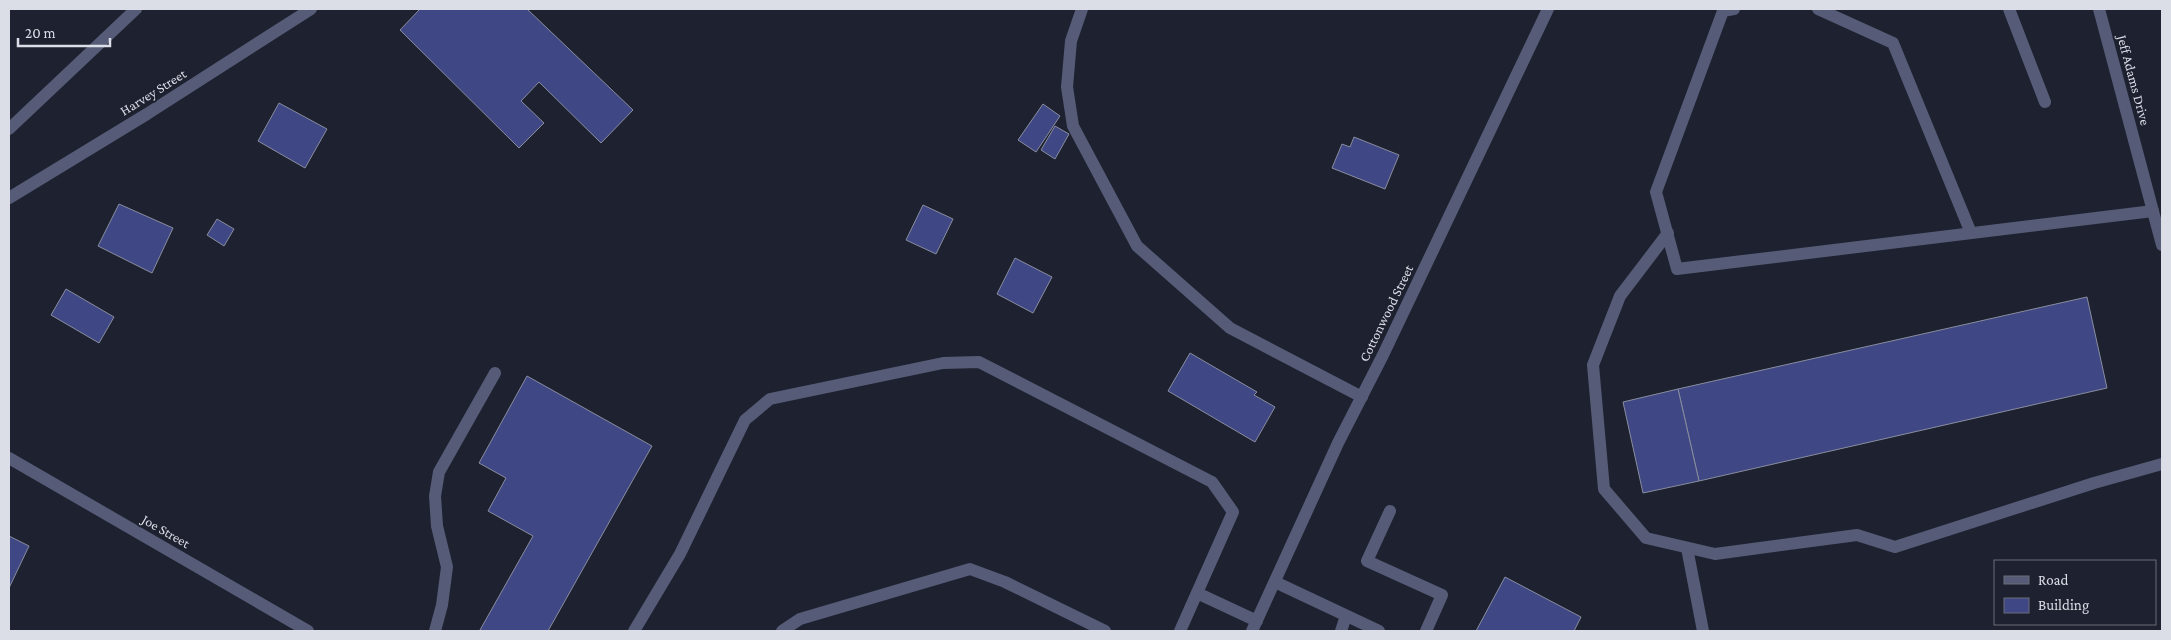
<svg xmlns="http://www.w3.org/2000/svg" width="2171" height="640" font-family="'Crimson Pro',serif">
	<rect width="100%" height="100%" fill="#1e212f"/>
	<g fill="#3f4885" stroke="#898d9f">
		<polygon points="420,9 527,9 633,110 601,143 539,82 521,101 544,123 519,148 400,30"/>
		<polygon points="279,103 327,129 305,168 258,141"/>
		<polygon points="1043,104 1060,116 1036,152 1018,140"/>
		<polygon points="1055,126 1069,134 1055,159 1041,150"/>
		<polygon points="1354,137 1399,155 1385,189 1332,168 1342,144 1350,147"/>
		<polygon points="119,204 173,228 152,273 98,246"/>
		<polygon points="923,205 953,219 936,254 906,240"/>
		<polygon points="217,219 234,229 224,246 207,235"/>
		<polygon points="1015,258 1052,277 1033,313 997,294"/>
		<polygon points="66,289 114,317 99,343 51,315"/>
		<polygon points="2087,297 2107,388 1699,481 1678,389"/>
		<polygon points="1190,353 1257,392 1254,395 1275,407 1255,442 1168,391"/>
		<polygon points="527,376 652,446 548,631 482,631 480,630 533,536 488,511 506,478 479,463"/>
		<polygon points="1678,389 1699,481 1643,493 1623,402"/>
		<polygon points="9,536 29,546 9,588"/>
		<polygon points="1505,577 1581,617 1574,631 1476,631"/>
	</g>
	<g fill="none" stroke-linecap="round" stroke-linejoin="round">
		<g stroke="#565c77" stroke-width="12">
			<polyline points="1082,9 1071,41 1067,87 1073,126 1137,246 1230,328 1362,397"/>
			<polyline points="1734,9 1723,11 1656,192 1677,269 2153,211"/>
			<polyline points="1818,9 1893,43 1971,233"/>
			<polyline points="2009,9 2045,102"/>
			<polyline points="2099,9 2162,245"/>
			<polyline points="9,129 136,9"/>
			<polyline points="9,198 147,114 311,9"/>
			<polyline points="1668,233 1620,296 1593,365 1604,489 1646,538 1715,554 1857,535 1895,547 2094,483 2162,464"/>
			<polyline points="9,458 308,631"/>
			<polyline points="1390,511 1367,561 1442,595 1426,631"/>
			<polyline points="1687,548 1703,631"/>
			<polyline points="1275,582 1379,631"/>
			<polyline points="1197,593 1257,621"/>
			<polyline points="435,631 442,605 447,567 437,526 435,496 439,472 495,373"/>
			<polyline points="634,631 680,554 745,420 770,399 943,363 979,362 1212,482 1233,512 1180,631"/>
			<polyline points="782,631 800,619 970,569 1005,582 1105,631"/>
			<polyline points="1252,631 1338,443 1383,355 1548,9"/>
			<polyline points="1341,631 1346,616"/>
		</g>
	</g>
	<g text-anchor="middle" dominant-baseline="central" stroke-width="4" stroke-linejoin="round" paint-order="stroke">
		<g font-size="14" fill="#dbdde7" stroke="#1e212f">
			<text transform="translate(2134 80) rotate(75)">Jeff Adams Drive</text>
			<text transform="translate(153 92) rotate(-32)">Harvey Street</text>
			<text transform="translate(1386 313) rotate(-64)">Cottonwood Street</text>
			<text transform="translate(166 531) rotate(30)">Joe Street</text>
		</g>
	</g>
	<rect width="2171" height="640" fill="none" stroke="#dbdde7" stroke-width="20"/>
	<rect x="1994" y="560" width="162" height="65" fill="#1e212f" stroke="#6a6c79"/>
	<rect x="2004" y="576" width="25" height="8" fill="#565c77" stroke="#6a6c79"/>
	<text x="2038" y="585" font-size="15" fill="#dbdde7">Road</text>
	<rect x="2004" y="598" width="25" height="15" fill="#3f4885" stroke="#6a6c79"/>
	<text x="2038" y="610" font-size="15" fill="#dbdde7">Building</text>
	<path d="M18 38v8h92v-8" fill="none" stroke="#dbdde7" stroke-width="2.5"/>
	<text x="25" y="38" font-size="15" fill="#dbdde7" stroke="#1e212f" stroke-width="4" paint-order="stroke">20 m</text>
</svg>
